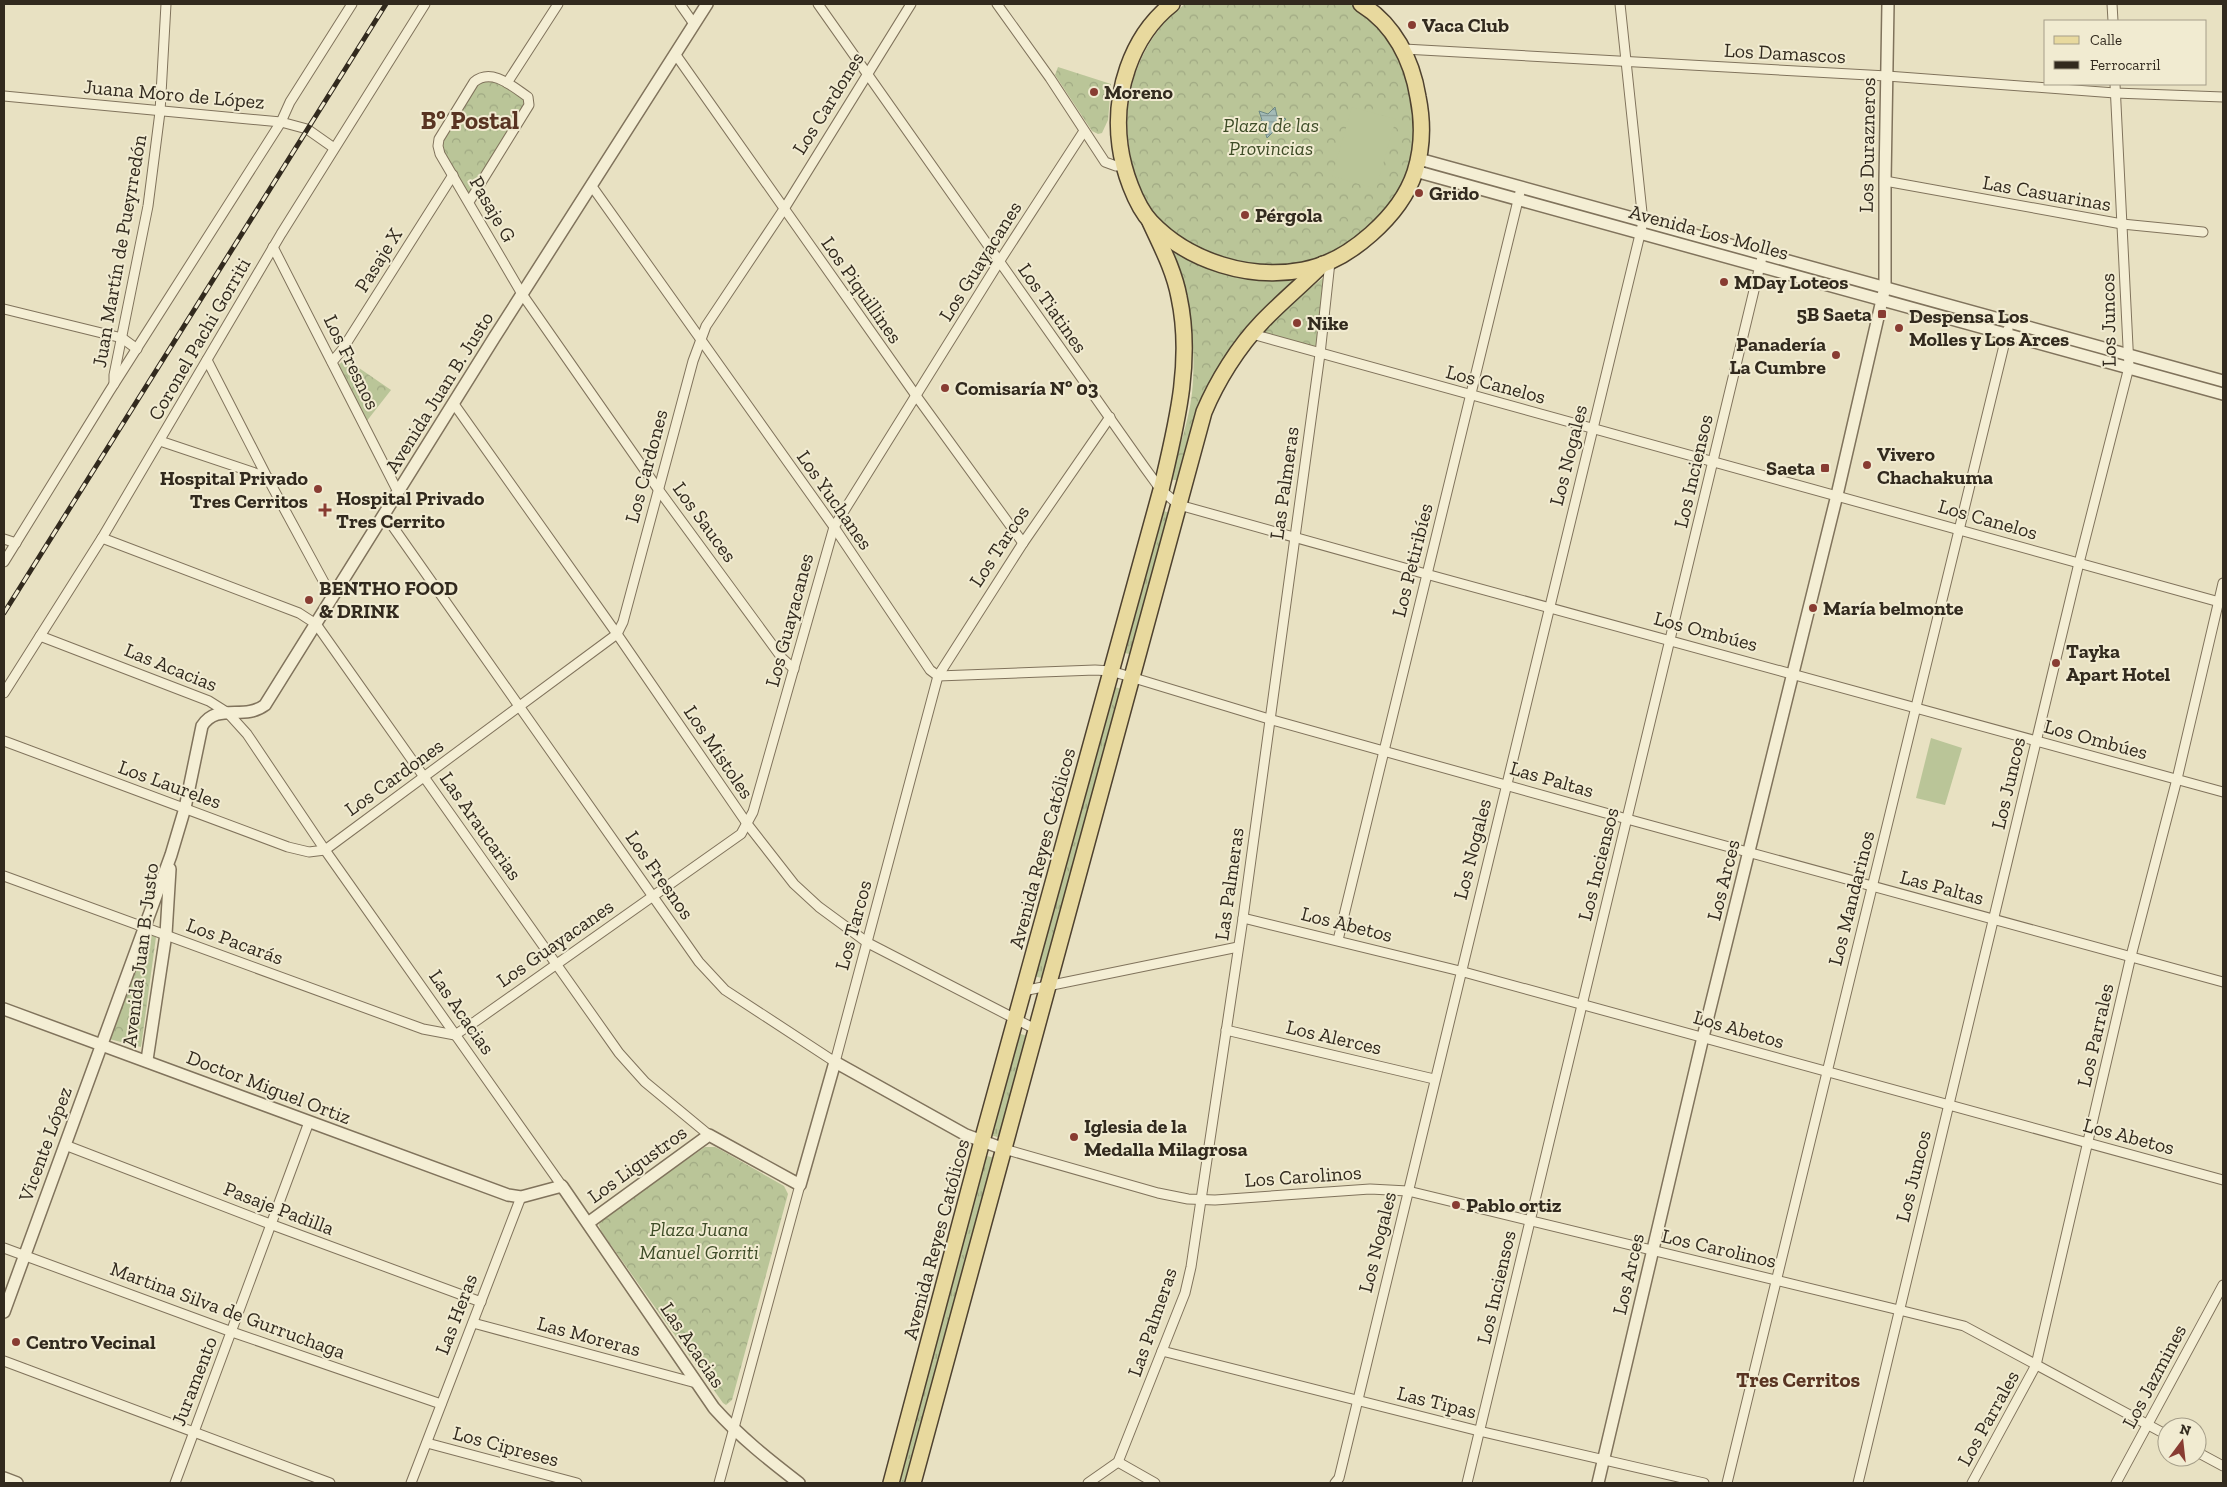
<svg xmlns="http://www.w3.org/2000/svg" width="2227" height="1487" font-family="'Zilla Slab',serif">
	<defs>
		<pattern id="grass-tufts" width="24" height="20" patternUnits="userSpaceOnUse" patternTransform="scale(1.25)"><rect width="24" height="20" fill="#bac598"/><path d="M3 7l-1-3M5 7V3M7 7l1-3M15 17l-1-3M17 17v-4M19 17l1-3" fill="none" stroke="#a0a983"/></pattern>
		<pattern id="forest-crowns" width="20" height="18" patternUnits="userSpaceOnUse" patternTransform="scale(1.25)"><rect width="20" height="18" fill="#bac598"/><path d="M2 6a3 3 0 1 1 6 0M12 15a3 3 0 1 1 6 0" fill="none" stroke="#a0a983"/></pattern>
		<pattern id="water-rules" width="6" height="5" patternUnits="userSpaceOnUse" patternTransform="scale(1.25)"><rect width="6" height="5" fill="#a4bbb7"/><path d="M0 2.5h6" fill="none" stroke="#869894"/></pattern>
	</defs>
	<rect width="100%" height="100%" fill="#e8e1c2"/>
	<g fill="url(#grass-tufts)">
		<polygon points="1535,197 1624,221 1624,223 1535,199"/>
		<polygon points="1657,230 1747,254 1746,257 1657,233"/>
		<polygon points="1778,264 1868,288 1867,290 1778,266"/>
		<polygon points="1901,297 1990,321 1989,324 1900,300"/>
		<polygon points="2025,331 2114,355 2113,358 2024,334"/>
		<polygon points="2143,364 2223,386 2223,389 2142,366"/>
		<polygon points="1160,510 1170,513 1132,655 1122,652"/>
		<polygon points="1111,686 1122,689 1045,979 1034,976"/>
		<polygon points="1017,1033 1028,1036 1001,1138 990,1135"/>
		<polygon points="983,1155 995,1158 909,1483 896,1483"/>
	</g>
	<g fill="url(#forest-crowns)">
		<path d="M1185,4h169c40,34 55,59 59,112 1,10 4,21 2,30 -7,48 -47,91 -89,111 -10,5 -43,12 -55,13 -11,1 -26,-6 -37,-9 -9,-3 -20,-4 -29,-8 -28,-14 -56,-38 -68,-68 -6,-15 -7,-33 -9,-48 -5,-50 17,-104 57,-133z"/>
		<polygon points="1058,67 1111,84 1108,120 1102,133 1098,134 1092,131 1055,75"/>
		<polygon points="484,76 528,97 469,202 453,175 439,139 473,84"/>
		<path d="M1168,242l41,23 98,8 -57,56 -71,152 -9,-2c8,-28 19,-58 22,-86 5,-48 -2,-108 -24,-151z"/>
		<polygon points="1323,278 1325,280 1317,346 1313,348 1266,334 1263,331 1291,303"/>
		<polygon points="346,359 391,390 366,422 338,365"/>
		<polygon points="147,933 156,937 141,1047 109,1039"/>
		<polygon points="705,1147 715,1147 721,1150 784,1186 788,1194 732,1400 726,1405 723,1403 601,1231 599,1225 601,1219"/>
	</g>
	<g fill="#bac598">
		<polygon points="1352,107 1396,119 1376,189 1332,176"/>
		<polygon points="1931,738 1962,748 1945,805 1916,798"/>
	</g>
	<polygon fill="url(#water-rules)" stroke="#6c8885" points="1275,107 1277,116 1286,119 1280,125 1282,133 1274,131 1267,138 1264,128 1255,126 1262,120 1259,111 1268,114"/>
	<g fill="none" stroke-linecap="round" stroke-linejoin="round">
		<g stroke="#80735c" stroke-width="11">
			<g id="minor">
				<polyline points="680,4 694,24"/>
				<polyline points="818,4 1145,468 1161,490 1179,505 1426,574 2223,792"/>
				<polyline points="997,4 1050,78 1105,162 1116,166 1123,165"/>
				<polyline points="2112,4 2113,21"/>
				<polyline points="1404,49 1887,76 2115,93 2223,97"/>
				<polyline points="676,55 917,397 1023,543"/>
				<polyline points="507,83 558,4"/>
				<polyline points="4,96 281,122 307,129 334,148"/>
				<polyline points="1885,181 2122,224 2203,232"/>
				<polyline points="591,185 834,527 930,670 938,676 1095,670 1111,671 1269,719 1627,819 2223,982"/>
				<path d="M469,202l60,-97 -1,-8c-15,-10 -36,-30 -54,-15l-35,57 -1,7 2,8 82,140 136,195 124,169 12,11"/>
				<polyline points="273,247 398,492"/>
				<polyline points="4,309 122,338 137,349"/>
				<polyline points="1252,334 2223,603"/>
				<polyline points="207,360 267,477 332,597"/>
				<polyline points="332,362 342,350 453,175"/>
				<polyline points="114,384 114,375 148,206 160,112 166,4"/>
				<polyline points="454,404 617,634 748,825 794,884 819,907 868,943 1037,1030"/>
				<polyline points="160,441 267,477"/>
				<polyline points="384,514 699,962 725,990 835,1062 938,676 1023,543 1110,417"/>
				<polyline points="102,538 299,613 316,624 619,1053 645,1082 709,1135"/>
				<polyline points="4,539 16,543"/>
				<polyline points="4,562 109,392 281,122 290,102 352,4"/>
				<polyline points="40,636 209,701 228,713 247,734 325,850 562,1186"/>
				<polyline points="4,693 102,538 281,234 425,4"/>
				<polyline points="4,741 288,847 309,852 325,850 617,634 623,622 693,361 706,326 784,209 911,4"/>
				<polyline points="4,876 423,1029 455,1035 476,1021 741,834 753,812 834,527 999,262 1084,131"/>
				<polyline points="1243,918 1460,971 2223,1180"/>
				<polyline points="1338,940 1521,188"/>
				<polyline points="1023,991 1238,947"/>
				<polyline points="1226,1030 1434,1079"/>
				<polyline points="65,1145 270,1224 481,1302"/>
				<polyline points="1004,1149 1158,1193 1188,1199 1215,1200 1370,1189 1408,1191 1899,1310 1964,1326 2167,1435"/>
				<polyline points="4,1248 232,1332 441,1404"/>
				<polyline points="473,1323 696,1383"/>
				<polyline points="1162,1351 1479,1431 1704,1483"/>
				<polyline points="4,1361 330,1483"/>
				<polyline points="427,1443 577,1483"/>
				<polyline points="2197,1452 2223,1466"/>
				<polyline points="1118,1462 1155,1483"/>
				<polyline points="175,1483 309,1122"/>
				<polyline points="411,1483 521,1197"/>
				<polyline points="719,1483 800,1185"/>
				<polyline points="1088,1483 1118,1462 1185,1293 1191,1267 1243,918 1320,354 1330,262"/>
				<polyline points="1335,1483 1339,1478 1643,222 1620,4"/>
				<polyline points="1467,1483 1763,253"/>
				<polyline points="1727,1483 2008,329"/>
				<polyline points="1858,1483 2079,563 2129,367 2115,84"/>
				<polyline points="1972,1483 2036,1365 2131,956 2177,779 2223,583"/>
				<polyline points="2116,1483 2223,1285"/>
			</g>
		</g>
		<g stroke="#80735c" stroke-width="14">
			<g id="tertiary">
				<polyline points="1419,159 2223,381"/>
				<polyline points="1415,171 2223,394"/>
				<path d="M4,1009l504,186 13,2 41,-11 152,222c26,29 55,52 85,75"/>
				<polyline points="147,1060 166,934 170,869"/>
				<polyline points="588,1223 709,1135 800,1185 835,1062 966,1135 1004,1149"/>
				<path d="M4,1312l167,-457 14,-47 17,-82c15,-24 42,-5 63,-21l229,-367 213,-334"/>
				<polyline points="4,1478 17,1483"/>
				<polyline points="1598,1483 1703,1037 1837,495 1885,287 1885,181 1888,4"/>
			</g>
		</g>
		<g stroke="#4e412f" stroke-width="18">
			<g id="primary">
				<path d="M1172,4c-42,33 -59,91 -52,142 3,23 15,59 31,76 38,40 99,58 152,48 46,-8 98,-55 112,-98 8,-25 8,-50 3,-75 -6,-37 -24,-73 -57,-93"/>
				<path d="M891,1483l91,-342 179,-651c15,-64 32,-128 18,-193 -5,-27 -18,-51 -29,-75"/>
				<path d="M913,1483l291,-1071c13,-31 34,-65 58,-90 19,-20 41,-38 61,-58"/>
			</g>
		</g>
		<use href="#minor" stroke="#f4eed4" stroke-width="9"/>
		<use href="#tertiary" stroke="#f4eed4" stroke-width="11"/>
		<use href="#primary" stroke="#e8d99e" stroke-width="15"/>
		<g stroke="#322a1e" stroke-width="5">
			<polyline id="rail" points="4,613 386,4"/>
		</g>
		<use href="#rail" stroke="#f1ebd1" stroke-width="3" stroke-dasharray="9" stroke-linecap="butt"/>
	</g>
	<g fill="#883c32" stroke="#f1ebd1" stroke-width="2">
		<circle cx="1412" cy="25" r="5"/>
		<circle cx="1094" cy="92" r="5"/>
		<circle cx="1419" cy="193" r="5"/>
		<circle cx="1245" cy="215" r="5"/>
		<circle cx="1724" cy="282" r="5"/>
		<rect x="1877" y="309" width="10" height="10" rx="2.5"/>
		<circle cx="1297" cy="323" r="5"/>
		<circle cx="1899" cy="328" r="5"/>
		<circle cx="1836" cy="355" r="5"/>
		<circle cx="945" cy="388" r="5"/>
		<circle cx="1867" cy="465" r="5"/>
		<rect x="1820" y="463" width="10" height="10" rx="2.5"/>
		<circle cx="318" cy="489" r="5"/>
		<path d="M322.5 502.5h5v5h5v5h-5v5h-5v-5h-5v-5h5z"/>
		<circle cx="309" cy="600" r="5"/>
		<circle cx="1813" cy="608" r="5"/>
		<circle cx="2056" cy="663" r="5"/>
		<circle cx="1074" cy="1137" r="5"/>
		<circle cx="1456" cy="1205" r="5"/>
		<circle cx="16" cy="1342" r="5"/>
	</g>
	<g text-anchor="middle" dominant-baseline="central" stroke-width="4" stroke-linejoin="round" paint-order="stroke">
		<g font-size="20" font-weight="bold" fill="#322a1e" stroke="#f1ebd1" text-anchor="start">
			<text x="1422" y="25">Vaca Club</text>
			<text x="1104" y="92">Moreno</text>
			<text x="1429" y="193">Grido</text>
			<text x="1255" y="215">Pérgola</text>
			<text x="1734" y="282">MDay Loteos</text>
			<text x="1872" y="314" text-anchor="end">5B Saeta</text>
			<text x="1909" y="316">Despensa Los<tspan x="1909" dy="23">Molles y Los Arces</tspan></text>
			<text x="1307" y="323">Nike</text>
			<text x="1826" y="344" text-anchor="end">Panadería<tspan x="1826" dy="23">La Cumbre</tspan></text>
			<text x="955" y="388">Comisaría Nº 03</text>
			<text x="1877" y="454">Vivero<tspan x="1877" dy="23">Chachakuma</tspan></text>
			<text x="1815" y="468" text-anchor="end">Saeta</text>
			<text x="308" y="478" text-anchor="end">Hospital Privado<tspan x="308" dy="23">Tres Cerritos</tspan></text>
			<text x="336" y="498">Hospital Privado<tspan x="336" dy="23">Tres Cerrito</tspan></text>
			<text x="319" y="588">BENTHO FOOD<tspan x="319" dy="23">&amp; DRINK</tspan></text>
			<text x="1823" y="608">María belmonte</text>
			<text x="2066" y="651">Tayka<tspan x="2066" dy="23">Apart Hotel</tspan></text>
			<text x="1084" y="1126">Iglesia de la<tspan x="1084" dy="23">Medalla Milagrosa</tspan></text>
			<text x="1466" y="1205">Pablo ortiz</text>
			<text x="26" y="1342">Centro Vecinal</text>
		</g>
		<g font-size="20" fill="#322a1e" stroke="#f1ebd1">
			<text transform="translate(1785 53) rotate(3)">Los Damascos</text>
			<text transform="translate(174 94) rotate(5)">Juana Moro de López</text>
			<text transform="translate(828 103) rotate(-58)">Los Cardones</text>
			<text transform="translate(1867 145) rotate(-89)">Los Durazneros</text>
			<text transform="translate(2047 193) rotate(10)">Las Casuarinas</text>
			<text transform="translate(493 209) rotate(60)">Pasaje G</text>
			<text transform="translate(1709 232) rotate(15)">Avenida Los Molles</text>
			<text transform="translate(119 251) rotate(-80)">Juan Martín de Pueyrredón</text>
			<text transform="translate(378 260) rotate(-58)">Pasaje X</text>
			<text transform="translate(980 261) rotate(-58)">Los Guayacanes</text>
			<text transform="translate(862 290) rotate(55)">Los Piquillines</text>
			<text transform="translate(1053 308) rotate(55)">Los Tiatines</text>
			<text transform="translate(2108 320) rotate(-91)">Los Juncos</text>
			<text transform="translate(199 339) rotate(-60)">Coronel Pachi Gorriti</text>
			<text transform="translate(352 362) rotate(64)">Los Fresnos</text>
			<text transform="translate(1496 384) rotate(15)">Los Canelos</text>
			<text transform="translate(439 392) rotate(-58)">Avenida Juan B. Justo</text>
			<text transform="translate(1568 455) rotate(-76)">Los Nogales</text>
			<text transform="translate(646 466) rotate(-75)">Los Cardones</text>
			<text transform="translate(1693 471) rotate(-77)">Los Inciensos</text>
			<text transform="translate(1284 483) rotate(-82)">Las Palmeras</text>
			<text transform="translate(835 500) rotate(55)">Los Yuchanes</text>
			<text transform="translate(1988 519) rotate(16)">Los Canelos</text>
			<text transform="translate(705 522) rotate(54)">Los Sauces</text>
			<text transform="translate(999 546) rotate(-57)">Los Tarcos</text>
			<text transform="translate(1412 560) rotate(-76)">Los Petiribíes</text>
			<text transform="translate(789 620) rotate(-75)">Los Guayacanes</text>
			<text transform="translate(1706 631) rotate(15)">Los Ombúes</text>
			<text transform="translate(171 667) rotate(22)">Las Acacias</text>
			<text transform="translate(2096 739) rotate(15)">Los Ombúes</text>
			<text transform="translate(719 752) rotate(56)">Los Mistoles</text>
			<text transform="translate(394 777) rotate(-36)">Los Cardones</text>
			<text transform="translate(1552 779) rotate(16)">Las Paltas</text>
			<text transform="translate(2008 783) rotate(-77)">Los Juncos</text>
			<text transform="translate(170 784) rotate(20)">Los Laureles</text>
			<text transform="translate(481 826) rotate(55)">Las Araucarias</text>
			<text transform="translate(1042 848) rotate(-75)">Avenida Reyes Católicos</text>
			<text transform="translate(1472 849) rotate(-76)">Los Nogales</text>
			<text transform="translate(1598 864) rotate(-76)">Los Inciensos</text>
			<text transform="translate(660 875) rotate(55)">Los Fresnos</text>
			<text transform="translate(1723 880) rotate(-76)">Los Arces</text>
			<text transform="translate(1229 884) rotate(-82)">Las Palmeras</text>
			<text transform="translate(1942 887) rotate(15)">Las Paltas</text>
			<text transform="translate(1851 898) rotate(-76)">Los Mandarinos</text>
			<text transform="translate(1347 924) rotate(14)">Los Abetos</text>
			<text transform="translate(853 925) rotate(-75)">Los Tarcos</text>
			<text transform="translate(235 941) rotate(20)">Los Pacarás</text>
			<text transform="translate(555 943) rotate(-35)">Los Guayacanes</text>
			<text transform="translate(140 955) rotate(-83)">Avenida Juan B. Justo</text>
			<text transform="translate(462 1012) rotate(55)">Las Acacias</text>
			<text transform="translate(1739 1029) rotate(16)">Los Abetos</text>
			<text transform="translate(2095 1035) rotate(-77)">Los Parrales</text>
			<text transform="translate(1334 1037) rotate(13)">Los Alerces</text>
			<text transform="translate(269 1087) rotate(21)">Doctor Miguel Ortiz</text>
			<text transform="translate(2129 1136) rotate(15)">Los Abetos</text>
			<text transform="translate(45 1144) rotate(-70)">Vicente López</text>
			<text transform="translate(637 1164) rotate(-36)">Los Ligustros</text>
			<text transform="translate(1303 1176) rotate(-4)">Los Carolinos</text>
			<text transform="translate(1913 1176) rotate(-76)">Los Juncos</text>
			<text transform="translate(279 1208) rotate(21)">Pasaje Padilla</text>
			<text transform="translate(936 1239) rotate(-75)">Avenida Reyes Católicos</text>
			<text transform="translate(1377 1242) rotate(-76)">Los Nogales</text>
			<text transform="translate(1719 1248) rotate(13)">Los Carolinos</text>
			<text transform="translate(1628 1274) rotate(-77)">Los Arces</text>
			<text transform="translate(1496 1287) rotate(-77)">Los Inciensos</text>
			<text transform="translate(228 1310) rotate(20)">Martina Silva de Gurruchaga</text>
			<text transform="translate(456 1314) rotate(-69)">Las Heras</text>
			<text transform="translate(1152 1322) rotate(-71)">Las Palmeras</text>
			<text transform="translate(589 1336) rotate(15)">Las Moreras</text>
			<text transform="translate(693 1345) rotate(56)">Las Acacias</text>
			<text transform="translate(2154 1376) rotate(-62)">Los Jazmines</text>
			<text transform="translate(194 1381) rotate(-69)">Juramento</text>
			<text transform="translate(1437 1402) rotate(14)">Las Tipas</text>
			<text transform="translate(1988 1418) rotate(-61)">Los Parrales</text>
			<text transform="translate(506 1446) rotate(15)">Los Cipreses</text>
		</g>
		<g font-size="20" font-style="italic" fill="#3e4c27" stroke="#f1ebd1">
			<text x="1271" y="125">Plaza de las<tspan x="1271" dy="23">Provincias</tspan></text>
			<text x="699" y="1229">Plaza Juana<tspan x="699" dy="23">Manuel Gorriti</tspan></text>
		</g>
		<g font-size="21" font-weight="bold" fill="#593422" stroke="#f1ebd1">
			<text x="1798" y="1379">Tres Cerritos</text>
		</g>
		<g font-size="25" font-weight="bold" fill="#593422" stroke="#f1ebd1">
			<text x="470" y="120">Bº Postal</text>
		</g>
	</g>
	<rect width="2227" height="1487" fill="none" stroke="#322a1e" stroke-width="10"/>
	<rect x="2044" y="20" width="162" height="65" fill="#f1ebd1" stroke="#a59e89"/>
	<rect x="2054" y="36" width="25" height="8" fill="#e8d99e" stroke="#a59e89"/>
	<text x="2090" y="45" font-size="15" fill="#322a1e">Calle</text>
	<rect x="2054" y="61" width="25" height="8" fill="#322a1e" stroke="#a59e89"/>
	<text x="2090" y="70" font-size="15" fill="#322a1e">Ferrocarril</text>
	<g transform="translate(2182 1442) rotate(15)"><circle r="24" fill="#f1ebd1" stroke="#a59e89"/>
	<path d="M0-4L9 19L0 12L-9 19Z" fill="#883c32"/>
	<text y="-8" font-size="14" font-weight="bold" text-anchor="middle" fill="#322a1e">N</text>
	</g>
</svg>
